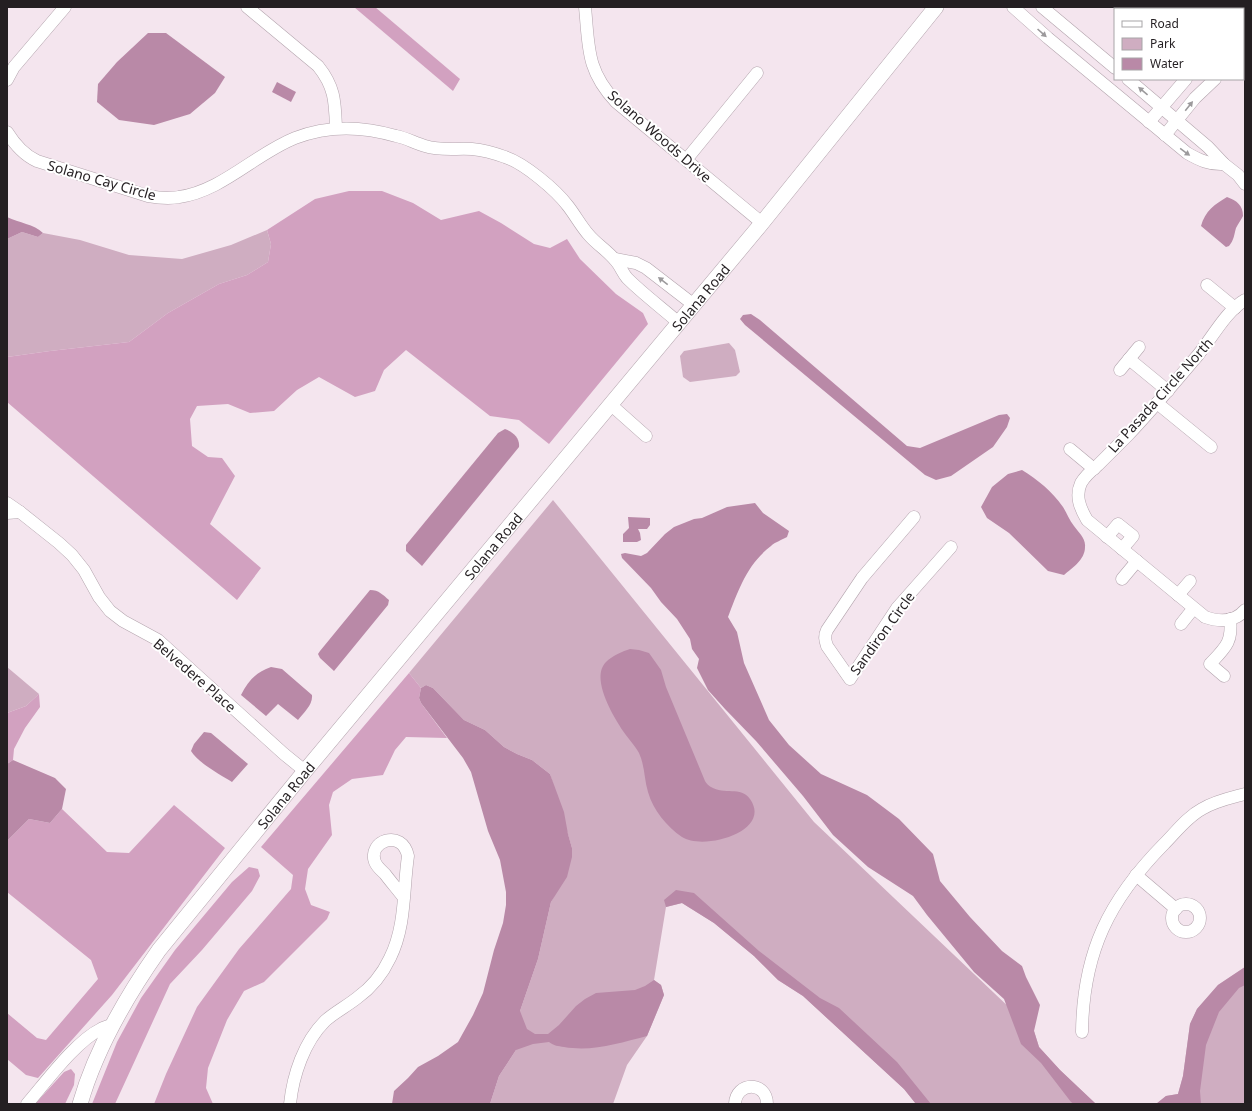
<svg xmlns="http://www.w3.org/2000/svg" width="1252" height="1111" font-family="'Noto Sans',sans-serif">
	<rect width="100%" height="100%" fill="#f4e5ee"/>
	<g fill="#cfadc1">
		<polygon points="267,230 271,244 268,262 247,275 219,284 168,313 129,342 50,351 7,357 7,239 22,232 38,237 43,233 80,240 129,255 182,259 231,245"/>
		<polygon points="729,343 735,350 740,372 736,376 690,382 683,377 680,356 684,351"/>
		<polygon points="553,500 814,822 1034,1031 1039,1047 1060,1070 1096,1104 916,1104 904,1089 803,996 778,980 754,956 714,923 682,903 666,907 654,980 661,985 664,995 647,1036 627,1065 613,1104 490,1104 499,1076 516,1050 520,1011 538,959 551,902 557,890 572,848 550,774 532,760 517,754 504,747 485,730 464,720 433,688 426,685 421,688 409,673"/>
		<polygon points="7,667 39,694 26,706 7,713"/>
		<polygon points="1245,967 1245,1104 1156,1104 1166,1096 1178,1094 1183,1076 1190,1024 1197,1009 1218,985"/>
	</g>
	<g fill="#d2a1c0">
		<polygon points="354,7 375,7 460,79 453,91"/>
		<polygon points="349,191 382,191 413,203 441,220 479,211 501,223 534,244 550,248 567,239 580,259 616,294 643,313 648,324 549,444 519,420 490,416 406,350 384,370 375,391 355,397 319,377 297,390 274,411 250,413 228,404 197,406 190,419 192,446 208,457 222,458 235,476 210,524 261,568 237,600 7,402 7,357 50,351 129,342 168,313 219,284 247,275 268,262 271,244 267,230 315,199"/>
		<polygon points="409,673 421,688 419,698 421,703 447,738 406,737 395,750 383,775 352,779 333,792 329,805 332,835 308,869 305,889 311,905 330,912 327,919 264,982 244,991 227,1020 208,1068 206,1088 213,1104 154,1104 166,1074 197,1007 239,949 291,889 293,875 261,847"/>
		<polygon points="39,694 40,707 25,728 14,749 13,760 7,764 7,713 26,706"/>
		<polygon points="174,805 225,848 112,995 38,1078 26,1075 7,1059 7,1013 37,1038 46,1040 98,979 91,960 7,892 7,841 29,819 50,823 62,809 107,852 129,853"/>
		<polygon points="249,867 258,869 260,876 252,891 202,950 170,984 115,1104 92,1104 117,1042 141,998 175,950 232,882"/>
		<polygon points="71,1069 75,1074 74,1085 65,1104 35,1104 64,1072"/>
	</g>
	<g fill="#b989a7">
		<polygon points="148,33 166,33 225,77 215,93 190,114 154,125 119,120 97,102 98,84 117,62"/>
		<polygon points="277,82 296,92 291,102 272,92"/>
		<path d="M1227,197c10,4 16,8 16,19 -2,4 -5,8 -7,12 -2,7 -2,12 -7,18l-3,1 -25,-21c4,-15 14,-22 26,-29z"/>
		<path d="M7,217c12,6 27,7 36,16l-5,4 -16,-5 -15,7z"/>
		<polygon points="751,314 760,320 907,446 920,448 999,415 1007,414 1010,418 1007,427 993,447 951,476 936,480 925,475 745,325 740,319 743,315"/>
		<path d="M505,429c8,3 15,9 14,18l-97,119 -16,-15v-6l92,-112z"/>
		<path d="M1022,470c16,10 30,21 41,37 4,6 6,13 11,19 4,6 12,12 11,21 0,13 -13,21 -21,28l-16,-4 -39,-38 -22,-15 -6,-11 11,-20 16,-13z"/>
		<path d="M755,503l8,10 26,18 -2,6c-5,3 -12,5 -16,9 -24,18 -33,45 -43,71l9,15 7,31 25,57 20,25 32,29 46,21 32,24 34,35 7,27 30,36 32,34 20,15 4,11 14,28 -6,26 5,16 21,23 36,34h-22l-3,-2 -30,-39 -20,-19 -17,-45 -30,-27 -47,-57 -14,-19 -45,-29 -35,-32 -30,-39 -47,-55 -31,-32 -17,-19 -11,-22 2,-9 -7,-10 -2,-10 -13,-20 -16,-17 -10,-14 -29,-30 -1,-4 4,-1 16,3 6,-3 18,-19 9,-7 20,-8 8,-1 25,-11z"/>
		<polygon points="628,517 650,518 650,525 647,529 638,529 640,533 641,540 637,542 623,542 623,534 629,528"/>
		<path d="M370,590c9,0 13,5 19,10l-1,5 -54,66 -14,-13 -2,-4 2,-3z"/>
		<path d="M630,649l9,1 10,3 12,17 5,17 39,94c1,2 4,5 6,6 13,8 30,-1 39,12 23,33 -47,52 -68,38 -15,-10 -29,-27 -34,-45 -4,-13 -3,-26 -9,-39 -4,-7 -11,-15 -16,-22 -10,-15 -33,-53 -17,-69 6,-6 17,-11 24,-13z"/>
		<path d="M271,667l11,2 30,26c1,10 -8,17 -14,25l-20,-16 -12,12 -25,-21c7,-14 15,-23 30,-28z"/>
		<path d="M426,685l7,3 31,32 21,10 19,17 13,7 15,6 18,14 14,38 4,22 4,14v9l-5,20 -16,25 -13,57 -18,52 7,18 8,5h13l11,-9 17,-19 9,-7 11,-6 39,-3 10,-4 9,-6 7,5 3,10 -17,41c-28,7 -54,16 -83,11 -6,-1 -10,-1 -15,-5l-16,2 -17,6 -17,26 -9,28h-98l2,-13 14,-13 10,-11 20,-11 20,-14 15,-27 10,-22 11,-43 9,-27 3,-18v-13l-6,-32 -12,-29 -17,-59 -8,-14 -42,-55 -2,-5 2,-10z"/>
		<path d="M204,732l7,1 37,31 -16,18c-11,-7 -34,-19 -41,-31l3,-7z"/>
		<polygon points="13,760 55,778 66,789 62,809 50,823 29,819 7,841 7,764"/>
		<polygon points="676,890 694,893 759,951 820,998 839,1008 897,1062 931,1104 916,1104 904,1089 803,996 778,980 754,956 714,923 682,903 666,907 664,900"/>
		<polygon points="1245,967 1245,985 1239,988 1219,1012 1206,1045 1200,1091 1201,1104 1156,1104 1166,1096 1178,1094 1183,1076 1190,1024 1197,1009 1218,985"/>
	</g>
	<g fill="none" stroke-linecap="round" stroke-linejoin="round">
		<g stroke="#b3a4ad" stroke-width="13">
			<g id="minor">
				<path d="M247,7l71,59c17,21 17,36 18,62"/>
				<path d="M585,7c4,40 1,63 31,95l146,121"/>
				<path d="M1013,7l35,31 139,115c12,7 23,12 37,11"/>
				<polyline points="1042,7 1115,68"/>
				<polyline points="1243,41 1245,40"/>
				<polyline points="1243,63 1245,62"/>
				<polyline points="1128,79 1208,147 1224,164 1238,175 1245,184"/>
				<polyline points="7,80 14,67 65,7"/>
				<polyline points="1149,122 1186,79"/>
				<path d="M7,132c8,13 17,23 30,29l111,35c11,2 21,3 31,1 43,-6 76,-43 116,-59 33,-13 67,-12 101,-2 10,2 19,7 29,10 16,5 31,2 47,3 11,1 22,4 33,8 19,6 51,33 63,49 7,9 13,20 20,28 8,10 19,16 27,26 5,5 7,12 12,18 16,16 35,30 52,45"/>
				<polyline points="1165,135 1195,98 1215,79"/>
				<polyline points="686,160 757,73"/>
				<polyline points="615,259 636,263 646,268 694,305"/>
				<polyline points="1207,285 1235,308"/>
				<path d="M1245,300c-19,11 -33,38 -47,55 -23,27 -46,55 -70,80 -10,10 -20,20 -30,30 -6,5 -13,11 -17,18 -6,13 -1,25 6,37l118,97c14,5 30,5 40,-7"/>
				<polyline points="1129,359 1168,391"/>
				<polyline points="1120,370 1139,347"/>
				<polyline points="1157,403 1211,447"/>
				<polyline points="610,404 646,436"/>
				<polyline points="1070,449 1094,469"/>
				<polyline points="7,503 20,512 7,513"/>
				<polyline points="20,512 59,543 72,555 84,570 99,597 110,611 123,621 158,640 284,754 305,771"/>
				<path d="M914,517l-52,61 -35,52c-3,6 -2,10 0,16l23,33 47,-71 54,-61"/>
				<polyline points="1107,537 1118,524 1133,536 1122,549"/>
				<polyline points="1122,579 1137,561"/>
				<polyline points="1178,595 1190,581"/>
				<polyline points="1181,624 1193,609"/>
				<path d="M1224,676l-14,-12c15,-16 23,-22 20,-45"/>
				<polyline points="1136,875 1176,909"/>
				<circle cx="1186" cy="918" r="14"/>
				<path d="M1082,1032c1,-80 27,-132 82,-188 12,-12 23,-27 38,-35 13,-8 28,-11 43,-15"/>
				<path d="M27,1104c19,-22 49,-63 74,-75 3,-2 8,-3 12,-4"/>
				<path d="M290,1104c3,-29 14,-62 35,-83 10,-9 22,-15 32,-23 14,-10 26,-25 33,-40 16,-32 13,-68 18,-102 -6,-28 -41,-15 -33,6 2,5 6,8 10,12 6,8 13,16 19,24"/>
				<path d="M735,1104c1,-23 32,-23 32,0"/>
			</g>
		</g>
		<g stroke="#b3a4ad" stroke-width="16">
			<g id="tertiary">
				<path id="s1" d="M80,1104c16,-56 46,-107 79,-154l146,-179 457,-548 174,-216"/>
			</g>
		</g>
		<use href="#minor" stroke="#fff" stroke-width="12"/>
		<use href="#tertiary" stroke="#fff" stroke-width="15"/>
	</g>
	<defs><path id="oneway-solid" d="M-6-.8H1V-3.2L6.5 0L1 3.2V.8H-6Z"/></defs>
	<g fill="#9c9a9c">
		<use href="#oneway-solid" transform="translate(1042 33) rotate(42)"/>
		<use href="#oneway-solid" transform="translate(1143 91) rotate(-140)"/>
		<use href="#oneway-solid" transform="translate(1189 106) rotate(-51)"/>
		<use href="#oneway-solid" transform="translate(1185 152) rotate(36)"/>
		<use href="#oneway-solid" transform="translate(663 281) rotate(-142)"/>
	</g>
	<g text-anchor="middle" dominant-baseline="central" stroke-width="4" stroke-linejoin="round" paint-order="stroke">
		<g font-size="14" fill="#241f22" stroke="#fff">
			<text transform="translate(660 136) rotate(41)">Solano Woods Drive</text>
			<text transform="translate(102 180) rotate(16)">Solano Cay Circle</text>
			<text stroke="none"><textPath href="#s1" startOffset="1022">Solana Road</textPath></text>
			<text transform="translate(1160 395) rotate(-48)">La Pasada Circle North</text>
			<text stroke="none"><textPath href="#s1" startOffset="698">Solana Road</textPath></text>
			<text transform="translate(882 633) rotate(-54)">Sandiron Circle</text>
			<text transform="translate(195 675) rotate(41)">Belvedere Place</text>
			<text stroke="none"><textPath href="#s1" startOffset="374">Solana Road</textPath></text>
		</g>
	</g>
	<rect width="1252" height="1111" fill="none" stroke="#241f22" stroke-width="16"/>
	<rect x="1114" y="8" width="130" height="72" fill="#ffffff" stroke="#a7a5a7"/>
	<rect x="1122" y="21" width="20" height="6" fill="#ffffff" stroke="#a7a5a7"/>
	<text x="1150" y="28" font-size="12" fill="#241f22">Road</text>
	<rect x="1122" y="38" width="20" height="12" fill="#cfadc1" stroke="#a7a5a7"/>
	<text x="1150" y="48" font-size="12" fill="#241f22">Park</text>
	<rect x="1122" y="58" width="20" height="12" fill="#b989a7" stroke="#a7a5a7"/>
	<text x="1150" y="68" font-size="12" fill="#241f22">Water</text>
</svg>
